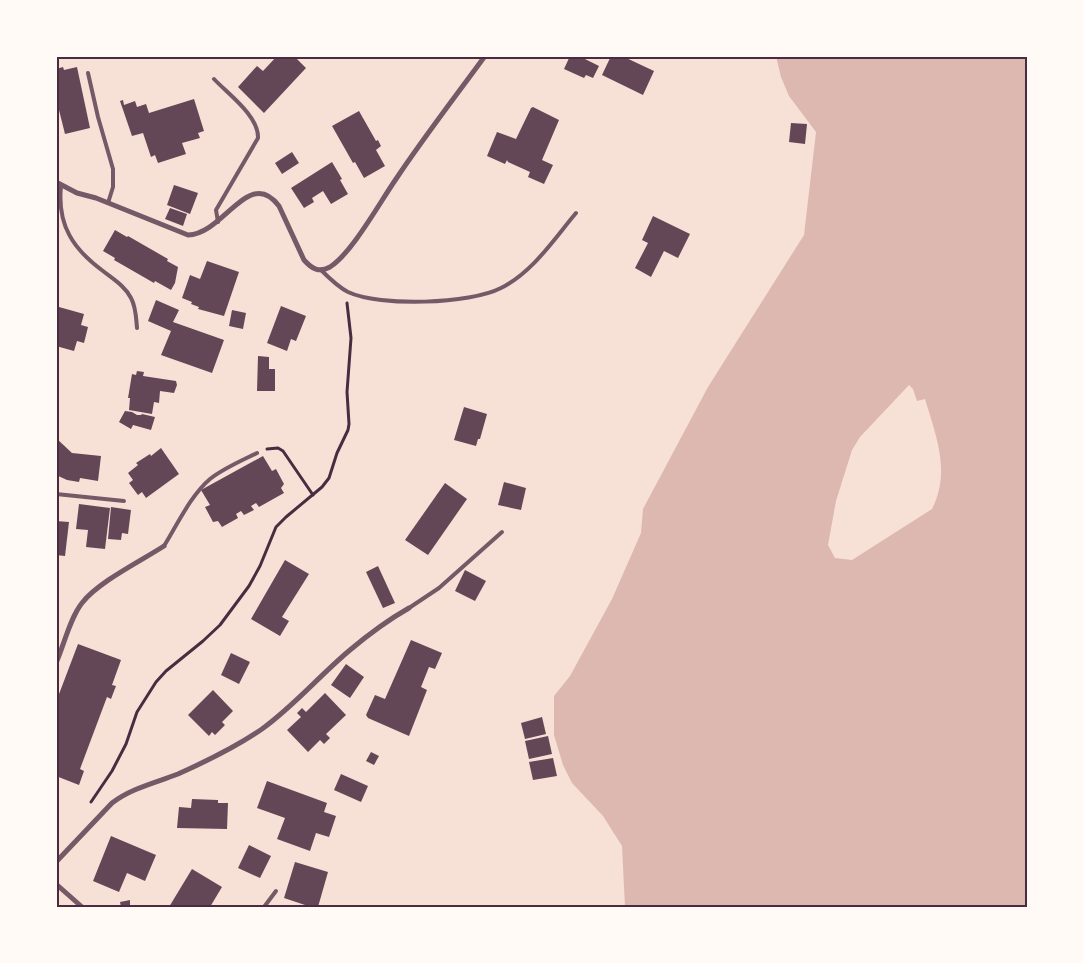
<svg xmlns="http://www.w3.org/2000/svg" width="1083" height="963" font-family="Arial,sans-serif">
	<rect width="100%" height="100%" fill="#f7e1d7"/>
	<path fill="#dcb8b0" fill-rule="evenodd" d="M776,56h251v851h-402l-3,-61 -19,-30 -31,-33 -9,-18 -9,-30v-39l16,-20 42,-77 29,-66 2,-24 65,-122 96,-152 12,-103 -27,-36 -8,-19zM909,385l4,4 4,12 8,-2c11,37 26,73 7,110l-80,51 -17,-2 -7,-13 8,-44 16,-51 8,-13z"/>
	<g fill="#644757">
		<polygon points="277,56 294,56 306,68 264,113 238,87 257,66 263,71"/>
		<polygon points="570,56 579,56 599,66 593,78 586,75 584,78 564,69"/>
		<polygon points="611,56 622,56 654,71 643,95 602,75"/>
		<polygon points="63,67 64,70 77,67 90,128 65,134 56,98 56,69"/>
		<polygon points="194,99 204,131 198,133 200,138 182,143 186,154 158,163 155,155 151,157 143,133 132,136 120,101 123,100 124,105 135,101 137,107 146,104 149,113"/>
		<polygon points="533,107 559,120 542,160 553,165 544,184 528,177 530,172 508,162 507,160 505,164 487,156 497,132 516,139 531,108"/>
		<polygon points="359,111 376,141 378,140 381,146 376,150 385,166 364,178 355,162 353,163 332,126"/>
		<polygon points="791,123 807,124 805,144 789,142"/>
		<polygon points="292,152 299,163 282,174 275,163"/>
		<polygon points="332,162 342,179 340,180 348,194 331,204 323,191 312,198 314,202 304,208 291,188"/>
		<polygon points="174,185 198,193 190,214 167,205"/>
		<polygon points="170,208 187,214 183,226 165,219"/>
		<polygon points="653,216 690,234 678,258 664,251 651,277 635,268 648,243 642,240"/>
		<polygon points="115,230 127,237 128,236 168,259 167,261 178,267 175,283 171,290 155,281 154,283 114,260 115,258 103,251"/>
		<polygon points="207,261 239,272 224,316 198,309 199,307 191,304 192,302 182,298 190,275 200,279"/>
		<polygon points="156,300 179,310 173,322 224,340 212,373 161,355 171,331 148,321"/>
		<polygon points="281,306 306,316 296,341 291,339 287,351 267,343"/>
		<polygon points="59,307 84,314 81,325 88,327 84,343 77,341 74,351 56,346 56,311 58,311"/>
		<polygon points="232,310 246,313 243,329 229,326"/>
		<polygon points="258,356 269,357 269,369 275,369 275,391 257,391"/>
		<polygon points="137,371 144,372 143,376 176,381 177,385 174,393 160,391 159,403 154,402 152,414 129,410 130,398 128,398 132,374 136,375"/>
		<polygon points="464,407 487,414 480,439 478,439 476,446 454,440"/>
		<polygon points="125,411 132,412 137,415 141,415 142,414 155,417 151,430 133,425 131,429 119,422"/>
		<polygon points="56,438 72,453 101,456 98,481 80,478 79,482 67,480 56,475"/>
		<polygon points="161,448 179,474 146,498 142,492 138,495 129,483 133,480 128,473 138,465 136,463 150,454 151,456"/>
		<polygon points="263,456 272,471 276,469 284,484 281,488 284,493 259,507 256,503 251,506 254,510 244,515 241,511 236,514 238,518 222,527 218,521 213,522 205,507 210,505 201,490"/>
		<polygon points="504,482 526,488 521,510 498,505"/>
		<polygon points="445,483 467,499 428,555 405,540"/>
		<polygon points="79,504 110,508 105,549 86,547 88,530 76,529"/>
		<polygon points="111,507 131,510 128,534 122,533 121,540 108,539"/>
		<polygon points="56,521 69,522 65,556 56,555"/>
		<polygon points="285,560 309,574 282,617 289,621 280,636 251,619"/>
		<polygon points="378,566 395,603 383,608 366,572"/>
		<polygon points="465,570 486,581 475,601 455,591"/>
		<polygon points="411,640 442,653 435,669 429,667 421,687 427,690 409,736 368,718 366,715 375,695 385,699"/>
		<polygon points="78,644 121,660 112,685 116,686 111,699 107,697 80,769 84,771 79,785 56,776 56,702"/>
		<polygon points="231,653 250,662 239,684 221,675"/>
		<polygon points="346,664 364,677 350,698 331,685"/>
		<polygon points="213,690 233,711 222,722 225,725 215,735 212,732 209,736 188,715"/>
		<polygon points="325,693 346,715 326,734 330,738 324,744 320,740 308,752 287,730 301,717 297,713 302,708 306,712"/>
		<polygon points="542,717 546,734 525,739 521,723"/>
		<polygon points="548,736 552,754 529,759 525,741"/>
		<polygon points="371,752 379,756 374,765 366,761"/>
		<polygon points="553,758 557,776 533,780 529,762"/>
		<polygon points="341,774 368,786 361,802 334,790"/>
		<polygon points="267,781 327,803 324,812 336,816 329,837 316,833 310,851 277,839 285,818 257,808"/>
		<polygon points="192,799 218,800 218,803 228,803 227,829 177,828 179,807 191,808"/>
		<polygon points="111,836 156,855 145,881 127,873 119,892 93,881"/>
		<polygon points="249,845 271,856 260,878 238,868"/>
		<polygon points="295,862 328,872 318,907 305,907 305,905 284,898"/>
		<polygon points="192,869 222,887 210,907 169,907"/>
		<polygon points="130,900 130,907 121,907 120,902"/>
	</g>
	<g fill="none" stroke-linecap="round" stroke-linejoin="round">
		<g stroke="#4a2c40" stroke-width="3">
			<polyline points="267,449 278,448 283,451 313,495"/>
			<polyline points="91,802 112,771 126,744 137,712 156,682 166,671 203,641 220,625 249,586 260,566 276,527 286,517 322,487 329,478 337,453 348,430 349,424 347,392 351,338 347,303"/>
		</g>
		<g stroke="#755966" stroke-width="4">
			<polyline points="88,73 98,117 113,169 113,187 108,203"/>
			<path d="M214,79c14,15 45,37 44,59l-42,72 2,12"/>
			<path d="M61,186c-4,39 12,63 42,85 10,8 22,15 28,27 5,9 5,19 6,30"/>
			<path d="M321,270c8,8 17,17 27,22 32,15 122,12 153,-4 32,-16 53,-49 75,-75"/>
			<polyline points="56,494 124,501"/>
			<path d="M164,546c13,-21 27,-51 46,-67 14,-11 31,-18 47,-26"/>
			<polyline points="409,608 439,588 502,532"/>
			<polyline points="264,907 276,891"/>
		</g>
		<g stroke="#755966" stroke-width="5">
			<path d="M56,182l21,11 19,5 92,37c36,-1 61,-69 91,-29l25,54c8,9 15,13 26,7 22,-14 50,-65 66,-88 28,-42 59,-82 89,-123"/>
			<path d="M56,663c8,-18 14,-45 26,-60 16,-21 59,-42 82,-57"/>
			<path d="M56,862l56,-59c20,-15 43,-20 66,-29 29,-13 58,-27 84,-45 32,-23 58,-54 88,-79 19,-16 38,-30 59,-42"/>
			<polyline points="56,884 82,907"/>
		</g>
	</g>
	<rect width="1083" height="963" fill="none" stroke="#fffaf5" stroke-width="115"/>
	<rect x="58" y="58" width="968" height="848" fill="none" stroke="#4a2c40" stroke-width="2"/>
</svg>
